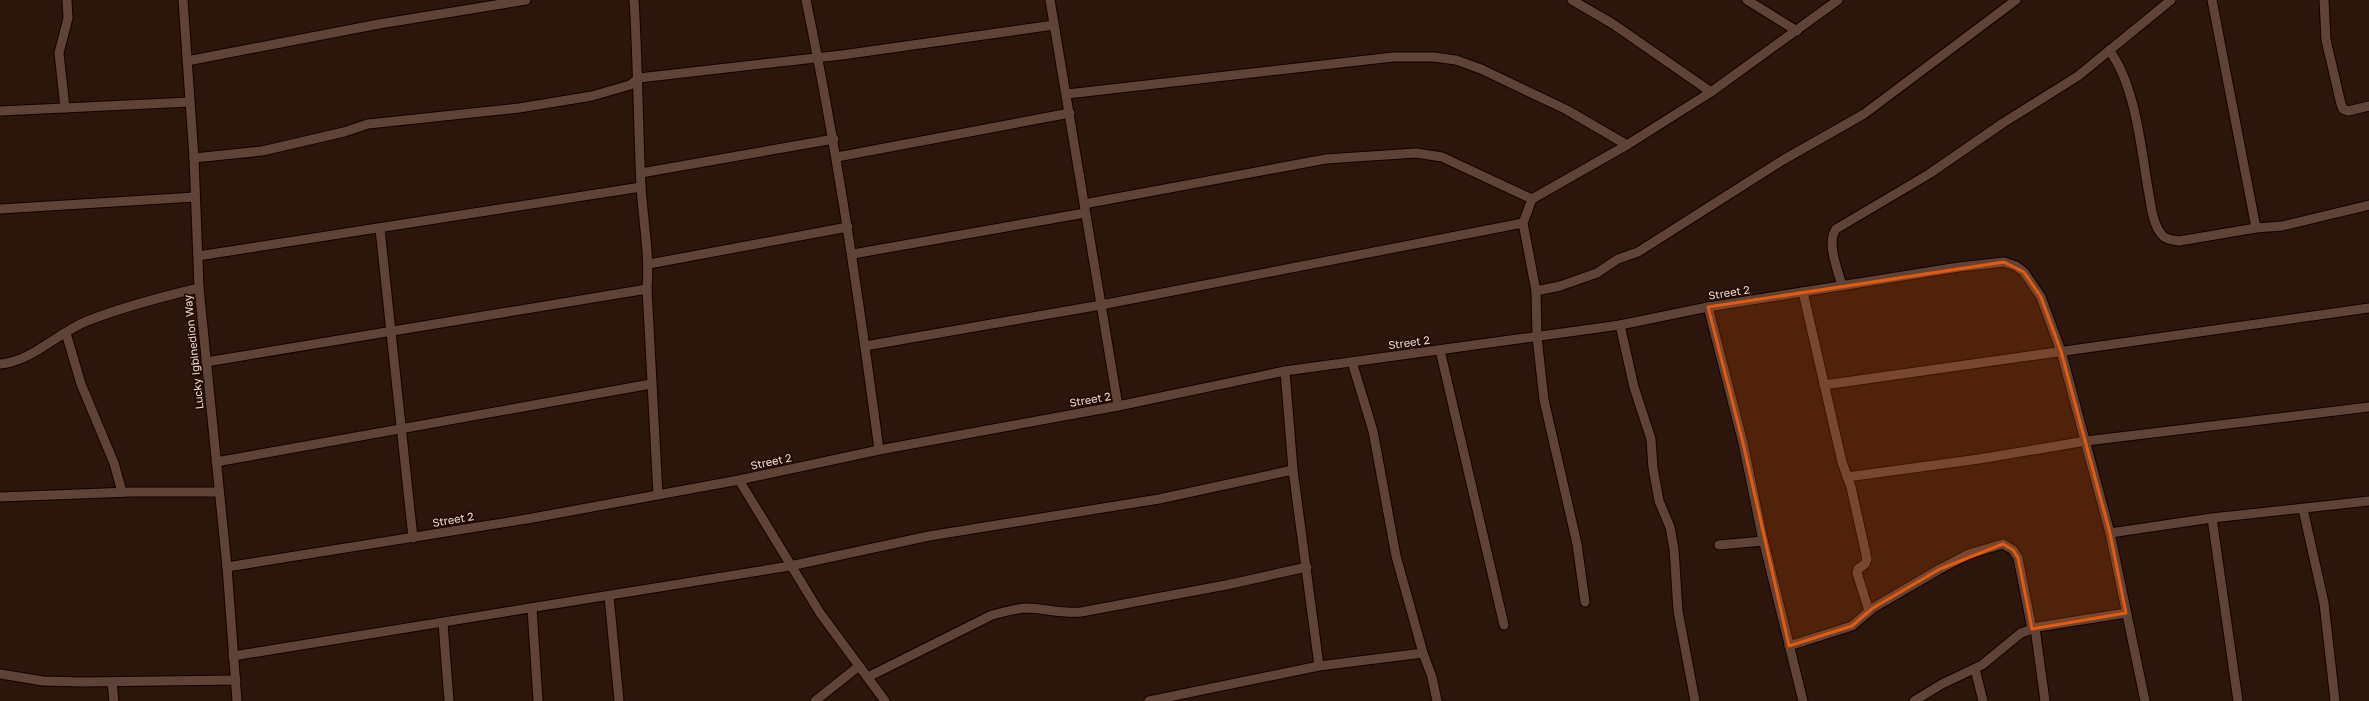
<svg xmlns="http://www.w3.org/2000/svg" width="2369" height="701" font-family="'Golos Text',sans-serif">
	<rect width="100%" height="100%" fill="#2c150a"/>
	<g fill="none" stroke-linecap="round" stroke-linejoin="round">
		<g stroke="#130200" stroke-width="11">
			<g id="minor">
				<polyline points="183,0 194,158 199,288 227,567 237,701"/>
				<path d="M634,0c4,62 4,124 7,186 2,35 9,68 6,103l11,206"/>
				<path d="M806,0c31,149 53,299 73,450"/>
				<polyline points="1050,0 1118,406"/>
				<polyline points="1572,0 1613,24 1711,92"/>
				<polyline points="1747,0 1797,31"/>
				<polyline points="2212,0 2256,228 2282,226 2369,205"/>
				<polyline points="2324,0 2326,40 2341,104 2343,109 2348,111 2369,106"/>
				<path d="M2109,50c26,34 32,97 39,139 3,14 4,35 14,46 4,5 11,5 17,6l77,-13"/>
				<polyline points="187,61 379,24 526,0"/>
				<polyline points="1067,94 1393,57 1434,57 1456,60 1481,69 1567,110 1627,145"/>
				<polyline points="65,108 59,53 68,18 67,0"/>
				<polyline points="0,111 190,102"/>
				<polyline points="837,157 1070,113"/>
				<polyline points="194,158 262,151 344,132 368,124 519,108 592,96 630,85 639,78 842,55 1054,25"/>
				<polyline points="641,173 834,139"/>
				<polyline points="1532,199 1523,223 1536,291 1537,337 1544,400 1577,544 1585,602"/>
				<polyline points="1084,204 1326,159 1416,153 1442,157 1532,199 1627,145 1711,92 1838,0"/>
				<polyline points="0,209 195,197"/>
				<polyline points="380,229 413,538"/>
				<polyline points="853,254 1085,213"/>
				<polyline points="198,256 641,187"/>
				<polyline points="649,264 848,227"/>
				<path d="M1842,286c-4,-16 -16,-43 -6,-57l93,-55 74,-51 75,-47 93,-76"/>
				<polyline points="1536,291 1560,286 1597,273 1618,259 1638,252 1783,160 1864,114 2016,0"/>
				<polyline points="1803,292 1842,462 1851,487 1867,559 1865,564 1858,569 1857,573 1869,611"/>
				<polyline points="1708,307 1743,443 1762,535 1803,701"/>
				<polyline points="1620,325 1634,387 1651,439 1653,468 1659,501 1670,527 1674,549 1678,611 1695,701"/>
				<polyline points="66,333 81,384 114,463 122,492"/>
				<polyline points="865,346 1101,305 1523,223"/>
				<polyline points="1440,350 1504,625"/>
				<polyline points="206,362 647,289"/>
				<polyline points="1352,362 1373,431 1396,556 1423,653 1432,677 1437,701"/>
				<path d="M0,364c33,-3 57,-31 87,-43 36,-14 74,-24 112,-33"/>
				<polyline points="1285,371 1293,470 1319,666"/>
				<polyline points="1824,385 2369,308"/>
				<polyline points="216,462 651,384"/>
				<polyline points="1847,477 1979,459 2086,441 2369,407"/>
				<polyline points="739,480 820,613 885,701"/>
				<polyline points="0,497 130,492 219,492"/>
				<polyline points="2303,509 2324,603 2335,701"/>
				<polyline points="2212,518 2238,701"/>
				<polyline points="2110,533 2212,518 2369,501"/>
				<polyline points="1719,545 1763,541"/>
				<polyline points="227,567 527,519 739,480 879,450 1118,406 1285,371 1620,325 1708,307 1959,267 2004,262 2016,266 2024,272 2041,297 2061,351 2110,533 2145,701"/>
				<polyline points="609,596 619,701"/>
				<polyline points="532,608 538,701"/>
				<polyline points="443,623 449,701"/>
				<polyline points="2035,628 2045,701"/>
				<polyline points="1789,646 1852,626 1873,608 1940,569 1969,554 2003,544 2013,550 2018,558 2032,629"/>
				<polyline points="233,656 790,566 929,536 1159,499 1293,470"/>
				<polyline points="1975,669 1983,701"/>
				<polyline points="0,674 43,681 83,682 236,680"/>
				<path d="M868,677l124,-62c11,-3 22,-6 33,-7 19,0 37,6 56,4l145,-27 81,-18"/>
				<polyline points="112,682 114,701"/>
				<polyline points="815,701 859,666"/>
				<polyline points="1149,701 1319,666 1423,653"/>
				<polyline points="1914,701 1942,684 1982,665 2021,633 2038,627 2126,613"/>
			</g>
		</g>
		<use href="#minor" stroke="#5e4336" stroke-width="9"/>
	</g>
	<path fill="#e8590c" fill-opacity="0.2" stroke="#e8590c" stroke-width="3" stroke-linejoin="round" d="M2004,262l20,10 17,25 20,54 49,182 16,80 -94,16 -14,-71 -5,-8 -10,-6 -63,25 -67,39 -21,18 -63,20 -46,-203 -35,-136z"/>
	<g text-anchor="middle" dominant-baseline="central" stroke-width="3.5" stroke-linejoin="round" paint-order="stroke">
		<g font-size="11" fill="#eddcd4" stroke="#220c03">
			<text transform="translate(1729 292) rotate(-9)">Street 2</text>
			<text transform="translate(1409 342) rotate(-8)">Street 2</text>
			<text transform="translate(193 352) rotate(-96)">Lucky Igbinedion Way</text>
			<text transform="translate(1090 399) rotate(-10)">Street 2</text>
			<text transform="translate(771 461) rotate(-12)">Street 2</text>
			<text transform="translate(453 519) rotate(-10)">Street 2</text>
		</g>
	</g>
</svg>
